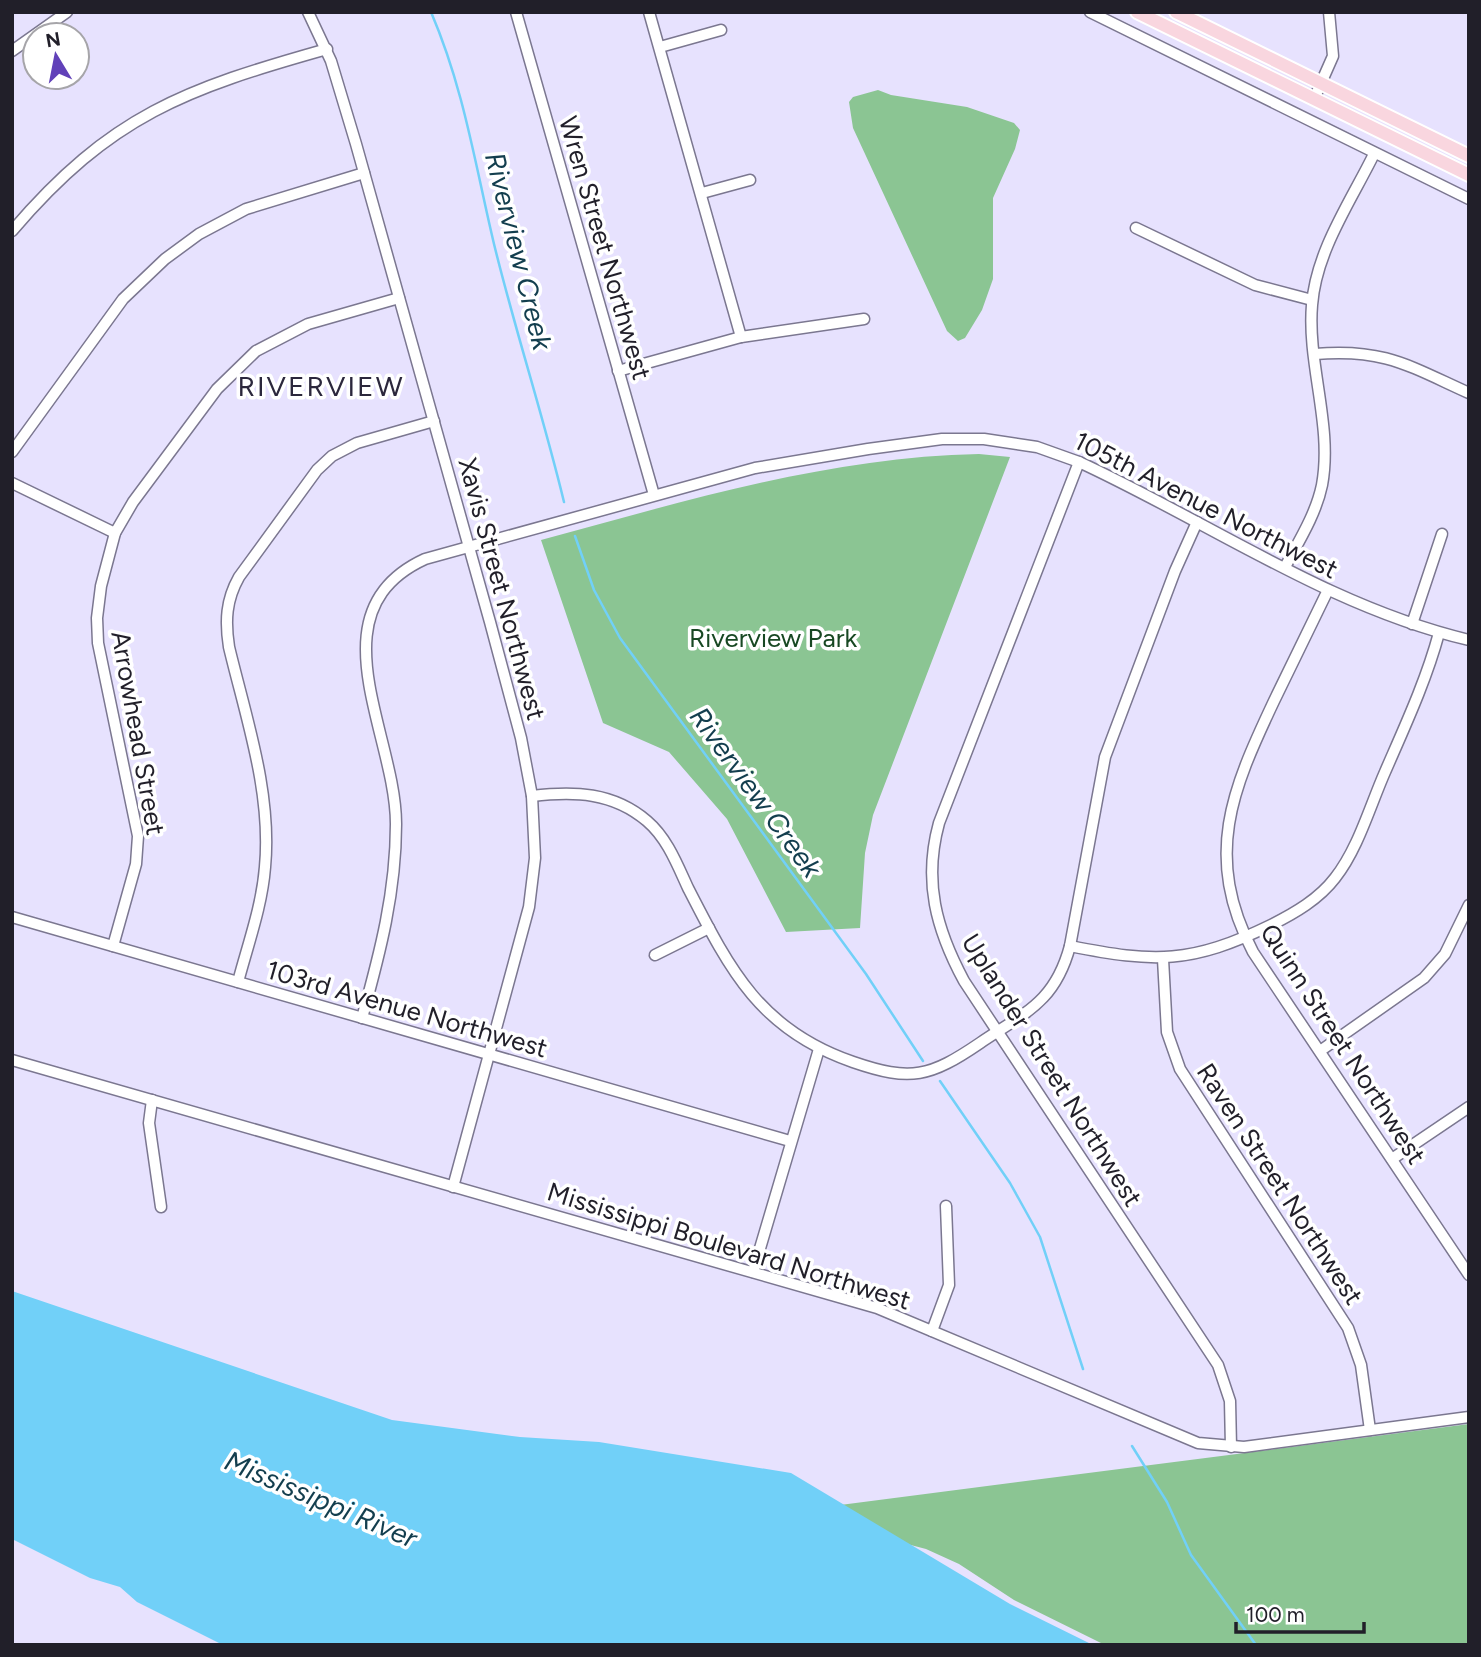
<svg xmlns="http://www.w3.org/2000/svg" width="1481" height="1657" font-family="Figtree,sans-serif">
	<rect width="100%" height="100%" fill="#e7e2fe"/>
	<g fill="#8bc593">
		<polygon points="878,90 891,95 967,107 1014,123 1020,130 1015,149 993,198 993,279 982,310 965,338 958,341 947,331 853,128 849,102 853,97"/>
		<path d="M979,454l31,3 -137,358 -8,38 -5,75 -74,4 -59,-113 -58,-67 -66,-29 -62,-183c144,-39 288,-83 438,-86z"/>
		<polygon points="1469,1424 1469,1645 1105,1645 1014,1600 959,1564 926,1549 861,1532 817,1508"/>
	</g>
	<polygon fill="#71d0f8" points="12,1291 392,1420 520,1437 599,1442 791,1473 1010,1604 1093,1645 223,1645 137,1602 120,1587 90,1578 12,1539"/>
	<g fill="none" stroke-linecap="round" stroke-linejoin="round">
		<g stroke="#71d0f8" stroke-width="2.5">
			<path d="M431,12c33,77 44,152 63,232 21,86 49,171 70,258"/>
			<polyline points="575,536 594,590 620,638 866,974 923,1061"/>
			<polyline points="940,1081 1010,1183 1040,1237 1083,1369"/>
			<polyline points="1132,1446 1167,1502 1191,1555 1256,1645"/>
		</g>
		<g stroke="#7b7790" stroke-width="13">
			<g id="minor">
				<polyline points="308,12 331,61 356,144 490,622 521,738 532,796 535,858 529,907 453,1187"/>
				<polyline points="516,12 654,495"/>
				<polyline points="649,12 741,337"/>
				<polyline points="1090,12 1469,199"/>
				<polyline points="660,47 721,30"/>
				<polyline points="12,51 67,12"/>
				<polyline points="1314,99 1333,56 1329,12"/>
				<polyline points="702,193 750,180"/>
				<polyline points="1136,228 1255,285 1312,300"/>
				<path d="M12,231c99,-116 173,-142 315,-182"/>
				<path d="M1315,354c69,-6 94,12 154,39"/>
				<polyline points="618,371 741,337 864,319"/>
				<polyline points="12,452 123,299 165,259 199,234 246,209 364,173"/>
				<path d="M1079,462l-140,361c-16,58 -3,106 25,158l254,384 12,36 1,46"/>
				<polyline points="12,483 115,533"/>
				<path d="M1285,567c14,-26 31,-53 37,-82 11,-59 -15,-121 -10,-180 4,-54 39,-104 62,-151"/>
				<path d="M1328,590c-18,37 -36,74 -54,111 -42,89 -71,155 -21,251l216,323"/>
				<polyline points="1412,624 1442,534"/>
				<path d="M532,796c42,-5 81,-4 115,25 20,17 30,43 41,67 42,82 72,142 165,174 58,20 77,15 127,-19 46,-31 75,-41 90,-97l35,-189 70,-186 22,-49"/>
				<polyline points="12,917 790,1141"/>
				<polyline points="113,946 136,864 138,836 98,643 97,618 101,586 115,533 133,502 217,389 256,351 308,324 399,298"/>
				<path d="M1070,946c85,17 121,18 201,-21 24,-12 48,-26 64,-47 23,-29 35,-72 50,-106 20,-46 41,-91 54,-139"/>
				<polyline points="655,955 709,928"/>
				<polyline points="1163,959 1167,1032 1180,1069 1348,1328 1361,1365 1370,1430"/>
				<path d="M238,982c10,-38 24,-76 27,-115 7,-74 -19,-149 -36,-220 -4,-26 -3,-47 10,-70l78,-107 15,-14 25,-13 77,-22"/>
				<path d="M362,1018c18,-65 34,-126 34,-194 0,-90 -84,-213 29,-265l330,-91 113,-19 74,-10h42l53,8 42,15c130,60 250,145 390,178"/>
				<polyline points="1320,1051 1424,978 1445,954 1469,905"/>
				<polyline points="12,1060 877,1308 1198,1443 1244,1447 1469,1417"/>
				<polyline points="152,1100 149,1123 161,1207"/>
				<polyline points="1392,1159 1469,1107"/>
				<polyline points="753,1272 819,1049"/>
				<polyline points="932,1331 949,1285 946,1206"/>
			</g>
		</g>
		<g stroke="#fff" stroke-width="16">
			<g id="major">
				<polyline points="1137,12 1469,175"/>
				<polyline points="1176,12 1469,156"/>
			</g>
		</g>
		<use href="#minor" stroke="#fff" stroke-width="10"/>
		<use href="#major" stroke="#f9d6df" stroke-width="12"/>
	</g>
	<g text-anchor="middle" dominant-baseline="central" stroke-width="7" stroke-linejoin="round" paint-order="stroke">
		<g font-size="26" fill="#211f29" stroke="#fff">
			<text transform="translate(605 248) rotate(74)">Wren Street Northwest</text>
			<text transform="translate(1206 505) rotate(27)">105th Avenue Northwest</text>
			<text transform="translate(502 589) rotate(75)">Xavis Street Northwest</text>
			<text transform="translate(138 733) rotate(80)">Arrowhead Street</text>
			<text transform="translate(407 1009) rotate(16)">103rd Avenue Northwest</text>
			<text transform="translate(1343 1044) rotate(57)">Quinn Street Northwest</text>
			<text transform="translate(1052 1070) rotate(58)">Uplander Street Northwest</text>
			<text transform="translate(1280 1184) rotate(57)">Raven Street Northwest</text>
			<text transform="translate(729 1246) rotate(17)">Mississippi Boulevard Northwest</text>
		</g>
		<g font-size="26" fill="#184823" stroke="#fff">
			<text x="773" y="638">Riverview Park</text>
		</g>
		<g font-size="28" font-style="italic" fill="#133e4e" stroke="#fff">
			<text transform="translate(519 251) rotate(76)">Riverview Creek</text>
			<text transform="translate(756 792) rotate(54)">Riverview Creek</text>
			<text transform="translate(321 1499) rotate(23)">Mississippi River</text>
		</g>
		<g font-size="28" letter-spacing="2" fill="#2b273c" stroke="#fff">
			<text x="321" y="386">RIVERVIEW</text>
		</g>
	</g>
	<rect width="1481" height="1657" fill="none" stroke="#211f29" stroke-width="28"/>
	<g transform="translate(56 56) rotate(350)"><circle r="33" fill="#ffffff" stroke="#a6a5a9" stroke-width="2"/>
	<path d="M0-5L12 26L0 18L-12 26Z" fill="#6141b9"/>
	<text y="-10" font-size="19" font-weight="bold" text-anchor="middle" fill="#211f29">N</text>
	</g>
	<path d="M1236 1622v10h128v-10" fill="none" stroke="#211f29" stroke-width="3.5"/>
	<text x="1246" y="1622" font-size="21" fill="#211f29" stroke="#ffffff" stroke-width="5" paint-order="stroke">100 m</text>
</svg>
